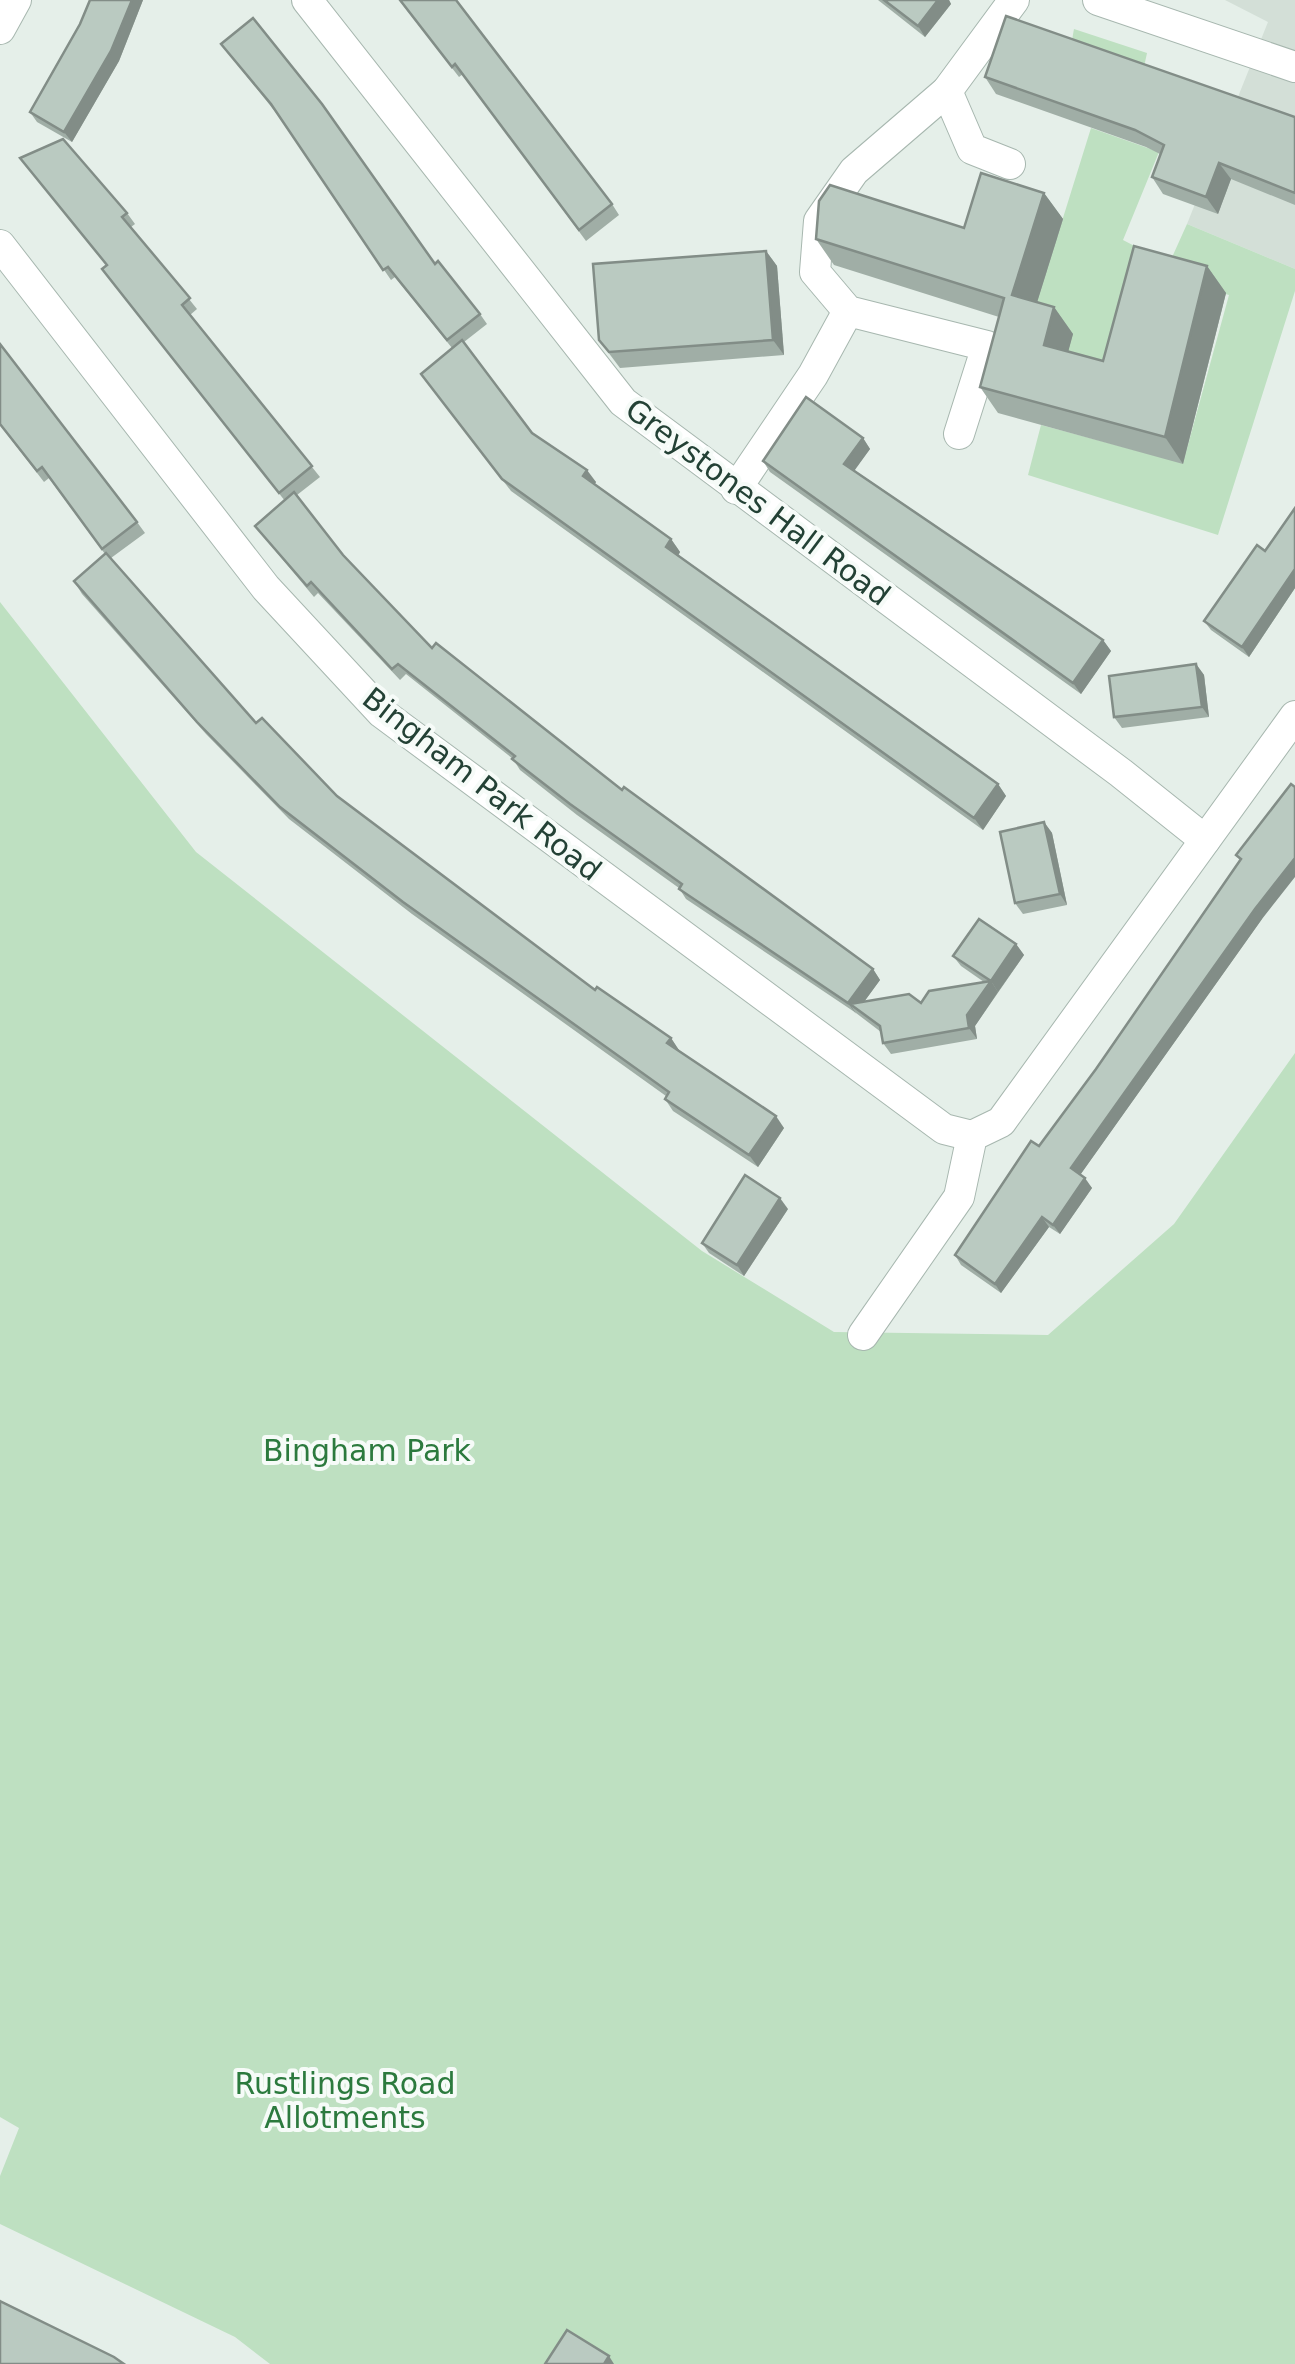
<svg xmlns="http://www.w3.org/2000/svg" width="1295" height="2364" font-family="'DejaVu Sans',sans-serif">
	<rect width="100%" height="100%" fill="#e5efe9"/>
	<polygon fill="#d3dfd7" points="1225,0 1295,0 1295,269 1187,224 1268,22"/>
	<g fill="#bee0c1">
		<polygon points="1074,29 1147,53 1142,76 1070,51"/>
		<polygon points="1091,128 1159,152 1123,240 1169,264 1187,224 1295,269 1295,291 1218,535 1028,475 1041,425 1183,463 1229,295 1153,273 1122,387 1063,371 1034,311"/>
		<polygon points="0,602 196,852 702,1251 834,1332 1048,1335 1174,1224 1295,1053 1295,2364 270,2364 235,2337 0,2224 0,2176 19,2128 0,2117"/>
	</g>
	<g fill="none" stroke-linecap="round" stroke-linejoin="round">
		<g stroke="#a7b7af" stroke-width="32">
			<g id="minor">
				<polyline points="307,0 623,402 1121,773 1205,840"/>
				<polyline points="1098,0 1295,67"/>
				<polyline points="0,29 16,0"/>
				<polyline points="947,91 972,149 1010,164"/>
				<polyline points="0,245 266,588 382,713 944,1129 972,1136"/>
				<polyline points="959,434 987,346 848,311 815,272 819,221 854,171 947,91 1014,0"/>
				<polyline points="736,489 813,375 848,311"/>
				<polyline points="863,1335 959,1197 972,1136 1001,1122 1295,716"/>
			</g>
		</g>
		<use href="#minor" stroke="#fff" stroke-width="30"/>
	</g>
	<g fill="#a0aea6">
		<polygon points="90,0 143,0 119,61 72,142 37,122 30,112 80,24"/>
		<polygon points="399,0 612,204 619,215 586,241 463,74 459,77"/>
		<polygon points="878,0 949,0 951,4 925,37"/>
		<polygon points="221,44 435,264 480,314 487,324 464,342 532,433 596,482 594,484 671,539 680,552 678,556 998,784 1006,796 983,830 511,491 430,386 452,348 395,277 391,280 277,114"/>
		<polygon points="985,77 1295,117 1295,205 1231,179 1218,214 1163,194 1152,177 1160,154 1146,147 996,94"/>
		<polygon points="20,158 127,213 135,224 131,227 197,309 190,315 320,477 297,495 343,555 432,648 622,790 873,969 880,980 864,1002 921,1003 984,982 961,966 953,956 1016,944 1024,955 975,1026 977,1039 891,1054 883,1043 881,1032 856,1013 686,899 679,888 577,815 520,770 513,759 406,674 400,680 318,593 314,597 263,536 255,526 285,501 110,280 102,269 107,266"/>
		<polygon points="1044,193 1063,219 1037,302 1054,307 1073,334 1068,351 1103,361 1207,266 1226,293 1183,464 998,413 980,387 999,317 834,265 816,239 964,228"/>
		<polygon points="766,251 777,266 784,355 620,368 599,340"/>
		<polygon points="0,425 137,522 145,533 111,558 256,723 337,796 595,990 671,1038 679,1051 784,1128 758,1167 673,1111 665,1099 666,1096 412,914 289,819 206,734 82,594 74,581 105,554 49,478 44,482"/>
		<polygon points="863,438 870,449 854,470 1103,640 1111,651 1081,694 770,472 763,461"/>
		<polygon points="1295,508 1295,588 1249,657 1211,630 1204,621 1265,551"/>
		<polygon points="1196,664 1204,675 1209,717 1122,728 1114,717"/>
		<polygon points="1291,784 1262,919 1080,1175 1092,1188 1060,1234 1049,1227 1001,1293 961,1265 955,1255 1039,1146 1096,1069 1240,860 1236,855"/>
		<polygon points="1044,822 1052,833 1067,905 1023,914 1015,903"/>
		<polygon points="788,1209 744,1276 709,1253 702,1243"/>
	</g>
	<g fill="#828d87">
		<polygon points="132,0 143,0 119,61 72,142 64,132"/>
		<polygon points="938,0 949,0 951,4 925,37 918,26"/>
		<polygon points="1219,163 1231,179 1218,214 1206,197"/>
		<polygon points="1044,193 1063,219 1031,322 1012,295"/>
		<polygon points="766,251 777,266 784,355 773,340"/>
		<polygon points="1207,266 1226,293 1183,464 1165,437"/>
		<polygon points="1054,307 1073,334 1063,371 1044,345"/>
		<polygon points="863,438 870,449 852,474 844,464"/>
		<polygon points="587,470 596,482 592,489 583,476"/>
		<polygon points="671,539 680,552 675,560 666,547"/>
		<polygon points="1295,569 1295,588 1249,657 1242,647"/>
		<polygon points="1103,640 1111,651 1081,694 1073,683"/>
		<polygon points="1196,664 1204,675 1209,717 1202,707"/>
		<polygon points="998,784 1006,796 983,830 974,818"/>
		<polygon points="1044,822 1052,833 1067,905 1060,894"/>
		<polygon points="1295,858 1295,877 1262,919 1078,1178 1071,1168 1255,909"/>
		<polygon points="1016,944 1024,955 998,992 991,981"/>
		<polygon points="873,969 880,980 858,1010 850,1004 856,1014 848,1003"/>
		<polygon points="991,981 998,992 975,1026 977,1039 969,1028 967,1015"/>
		<polygon points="671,1038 679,1050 676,1055 667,1043"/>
		<polygon points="776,1116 784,1128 758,1167 749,1155"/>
		<polygon points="1085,1178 1092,1188 1060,1234 1053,1225"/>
		<polygon points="780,1198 788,1209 744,1276 737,1265"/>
		<polygon points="1042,1217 1049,1227 1001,1293 995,1284"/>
		<polygon points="609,2356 614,2364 604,2364"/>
	</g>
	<g fill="#bacac1" stroke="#828d87" stroke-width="2.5">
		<polygon points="90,0 132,0 111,51 64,132 30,112 80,24"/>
		<polygon points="400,0 456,0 612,204 579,230 455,64 452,67"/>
		<polygon points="884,0 938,0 918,26"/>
		<polygon points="1006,16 1295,117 1295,193 1219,163 1206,197 1152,177 1164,145 1135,130 985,77"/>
		<polygon points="253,18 322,104 435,264 438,261 480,314 447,340 388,267 383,270 271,104 221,44"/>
		<polygon points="63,139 127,213 122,217 190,298 182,305 312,466 279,493 102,269 107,265 20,158"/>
		<polygon points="981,173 1044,193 1012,295 1054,307 1044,345 1103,361 1134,246 1207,266 1165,437 980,387 1004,298 816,239 819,201 830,185 964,228"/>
		<polygon points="766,251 773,340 609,352 599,340 593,264"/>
		<polygon points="462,340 532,433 587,470 583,476 671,539 666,547 998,784 974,818 502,479 421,374"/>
		<polygon points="0,344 137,522 102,549 42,467 37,471 0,424"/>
		<polygon points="806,397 863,438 844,464 1103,640 1073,683 763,461"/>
		<polygon points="294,492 343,555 432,648 436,643 622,790 624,787 873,969 848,1003 679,889 682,884 570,804 512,759 515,756 398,664 392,669 311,582 307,586 255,526"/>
		<polygon points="1295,508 1295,569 1242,647 1204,621 1257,545 1265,551"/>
		<polygon points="106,553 256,723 262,718 337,796 595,990 597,987 671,1038 667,1043 776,1116 749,1155 665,1099 669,1092 403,902 280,807 197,722 74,581"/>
		<polygon points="1196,664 1202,707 1114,717 1109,676"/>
		<polygon points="1291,784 1295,787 1295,858 1255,909 1071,1168 1085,1178 1053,1225 1042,1217 995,1284 955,1255 1031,1141 1039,1146 1096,1069 1241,859 1236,855"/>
		<polygon points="1044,822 1060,894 1015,903 1000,832"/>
		<polygon points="979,919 1016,944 991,981 953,956"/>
		<polygon points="991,981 967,1015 969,1028 883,1043 880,1026 850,1004 909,994 921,1003 929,991"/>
		<polygon points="745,1175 780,1198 737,1265 702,1243"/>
		<polygon points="0,2301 114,2357 124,2364 0,2364"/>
		<polygon points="567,2330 609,2356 604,2364 545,2364"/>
	</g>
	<g text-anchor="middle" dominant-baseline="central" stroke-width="8" stroke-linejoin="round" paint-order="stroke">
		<g font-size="30" fill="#234135" stroke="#f6fbf8">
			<text transform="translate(758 502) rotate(37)">Greystones Hall Road</text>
			<text transform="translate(482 784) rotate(38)">Bingham Park Road</text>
		</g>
		<g font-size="30" fill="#2c7a3e" stroke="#f6fbf8">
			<text x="367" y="1450">Bingham Park</text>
			<text x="345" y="2083">Rustlings Road<tspan x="345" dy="34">Allotments</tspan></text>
		</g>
	</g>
</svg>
